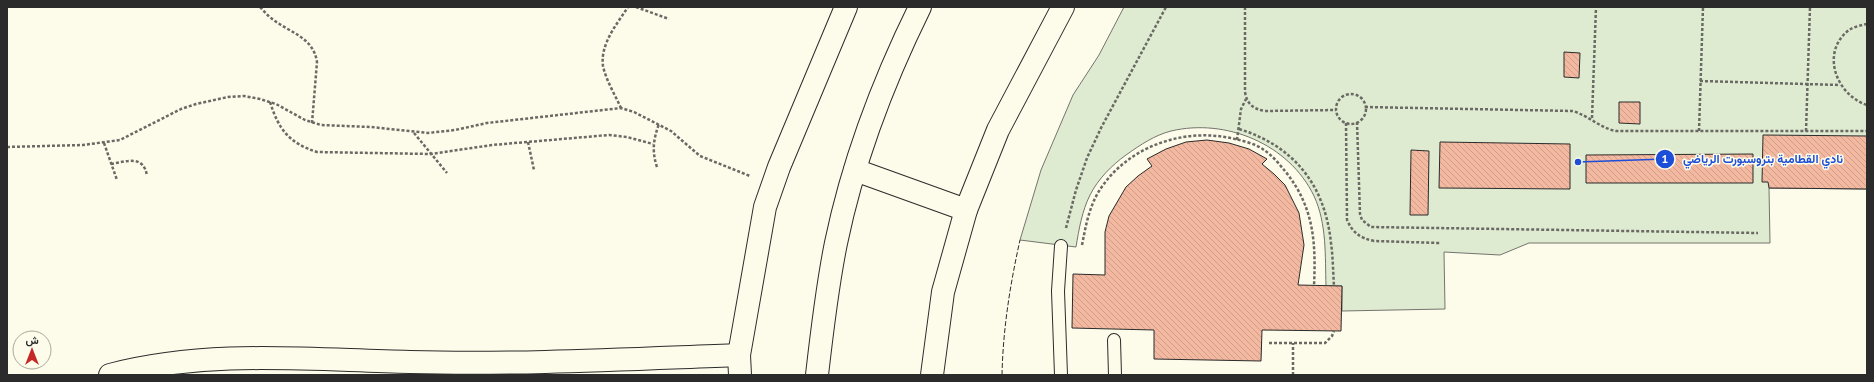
<svg xmlns="http://www.w3.org/2000/svg" width="1874" height="382" font-family="'PT Sans',Vazirmatn,sans-serif">
	<defs>
		<pattern id="building-back-hatch" width="6" height="6" patternUnits="userSpaceOnUse"><rect width="6" height="6" fill="#f2b8a0"/><path d="M-1 5l2 2M0 0l6 6M5-1l2 2" fill="none" stroke="#d09e8a"/></pattern>
	</defs>
	<rect width="100%" height="100%" fill="#fdfbea"/>
	<path fill="#deebd1" stroke="#74746e" d="M1124,7h743v182l-98,-1 1,55h-241l-29,12 -56,-3 1,57 -103,2v-25h-16c-1,-30 1,-62 -12,-90 -25,-52 -88,-78 -143,-65 -16,4 -31,14 -45,24 -14,10 -28,24 -36,40 -8,16 -11,34 -14,52l-56,-7 21,-70 32,-75 26,-40z"/>
	<g fill="url(#building-back-hatch)" stroke="#2b2b2b">
		<polygon points="1564,52 1580,53 1579,78 1564,77"/>
		<polygon points="1619,102 1640,102 1640,124 1619,123"/>
		<polygon points="1763,135 1867,136 1867,189 1769,188 1768,182 1762,182"/>
		<polygon points="1207,140 1229,143 1249,149 1267,159 1262,164 1274,174 1285,185 1299,213 1304,245 1298,285 1342,286 1341,331 1262,330 1261,361 1154,359 1154,330 1072,328 1073,274 1105,275 1105,232 1109,216 1126,187 1138,176 1152,166 1147,159 1166,149 1186,142"/>
		<polygon points="1440,142 1570,144 1570,189 1439,188"/>
		<polygon points="1411,150 1429,151 1428,215 1410,215"/>
		<polygon points="1753,154 1753,183 1586,183 1586,155"/>
	</g>
	<g fill="none" stroke-linecap="round" stroke-linejoin="round">
		<g stroke="#2b2b2b" stroke-width="14">
			<g id="lane">
				<polyline points="1114,340 1115,375"/>
				<polyline points="1061,375 1058,291 1061,246"/>
			</g>
		</g>
		<g stroke="#2b2b2b" stroke-width="24">
			<g id="street">
				<path d="M110,375c100,-26 198,-15 300,-13 109,3 220,-3 329,-7"/>
				<polyline points="740,375 739,355 765,207 779,167 846,7"/>
			</g>
		</g>
		<g stroke="#2b2b2b" stroke-width="24">
			<g id="secondary">
				<polyline points="855,170 966,210"/>
				<path d="M817,375c5,-44 10,-88 19,-132 17,-82 47,-161 84,-236"/>
				<polyline points="932,375 943,292 966,210 998,130 1063,7"/>
			</g>
		</g>
		<g stroke="#6a6964" stroke-width="2.5" stroke-dasharray="3 2" stroke-linecap="butt">
			<path d="M260,7c4,4 7,8 11,11 18,15 42,18 46,44l-5,61"/>
			<polyline points="636,7 669,19"/>
			<path d="M1245,7v85c2,12 8,17 20,19l71,-1"/>
			<path d="M1867,24c-6,1 -13,3 -18,6 -29,22 -13,65 18,75"/>
			<polyline points="1700,81 1840,85"/>
			<circle cx="1351" cy="109" r="15"/>
			<path d="M270,102c9,28 19,41 47,50l114,2 61,-9 117,-10 18,2 26,7"/>
			<path d="M1365,107l208,4c16,5 27,17 43,20h251"/>
			<path d="M621,108c-6,-13 -15,-28 -18,-42 -3,-22 14,-42 25,-59"/>
			<polyline points="1592,118 1596,7"/>
			<polyline points="1357,122 1360,214 1362,220 1371,227 1758,233"/>
			<path d="M1346,123l1,97c6,13 13,18 27,21l66,2"/>
			<path d="M1239,129c55,17 86,56 92,114 2,14 2,29 3,43"/>
			<polyline points="1699,131 1703,7"/>
			<polyline points="1806,131 1810,7"/>
			<polyline points="414,133 447,173"/>
			<polyline points="1237,140 1241,109 1246,99"/>
			<polyline points="528,142 534,170"/>
			<polyline points="104,143 117,180"/>
			<polyline points="7,147 83,145 120,140 181,109 196,104 228,97 244,96 260,99 276,104 305,120 321,125 371,127 428,133 455,130 487,123 621,108 634,112 671,131 700,156 750,176"/>
			<path d="M111,164c16,-3 33,-9 36,12"/>
			<path d="M657,167c-5,-15 -4,-27 2,-43"/>
			<polyline points="1066,228 1076,190 1087,158 1101,128 1166,7"/>
			<path d="M1082,245c4,-20 7,-39 19,-57 29,-43 85,-61 134,-49 9,2 21,5 29,11 8,5 15,14 21,21 29,36 31,71 29,115"/>
			<polyline points="1269,343 1325,343 1332,336 1334,331"/>
			<polyline points="1293,375 1293,343"/>
		</g>
		<use href="#lane" stroke="#fdfbea" stroke-width="12"/>
		<use href="#street" stroke="#fdfbea" stroke-width="22"/>
		<use href="#secondary" stroke="#fdfbea" stroke-width="22"/>
		<path stroke="#2b2b2b" stroke-width="1" stroke-dasharray="5 2" stroke-linecap="butt" d="M1002,375c1,-46 8,-90 18,-135"/>
	</g>
	<path fill="none" stroke="#1d4ed8" stroke-width="1.5" d="M1578 162L1665 159"/>
	<g fill="#1d4ed8" stroke="#fdfbea" stroke-width="1.5">
		<circle cx="1578" cy="162" r="4"/>
		<circle cx="1665" cy="159" r="10"/>
	</g>
	<g font-size="12" text-anchor="middle" font-weight="bold" fill="#fff">
		<text x="1665" y="163">1</text>
	</g>
	<g font-size="12" text-anchor="middle" font-weight="bold" fill="#1d4ed8" stroke="#fdfbea" stroke-width="3" stroke-linejoin="round" paint-order="stroke">
		<text x="1763" y="163">نادي القطامية بتروسبورت الرياضي</text>
	</g>
	<rect width="1874" height="382" fill="none" stroke="#2b2b2b" stroke-width="16"/>
	<g transform="translate(32 350)"><circle r="19" fill="#fdfbea" stroke="#a9a89e"/>
	<path d="M0-3L7 15L0 10L-7 15Z" fill="#c62828"/>
	<text y="-6" font-size="11" font-weight="bold" text-anchor="middle" fill="#2b2b2b">ش</text>
	</g>
</svg>
